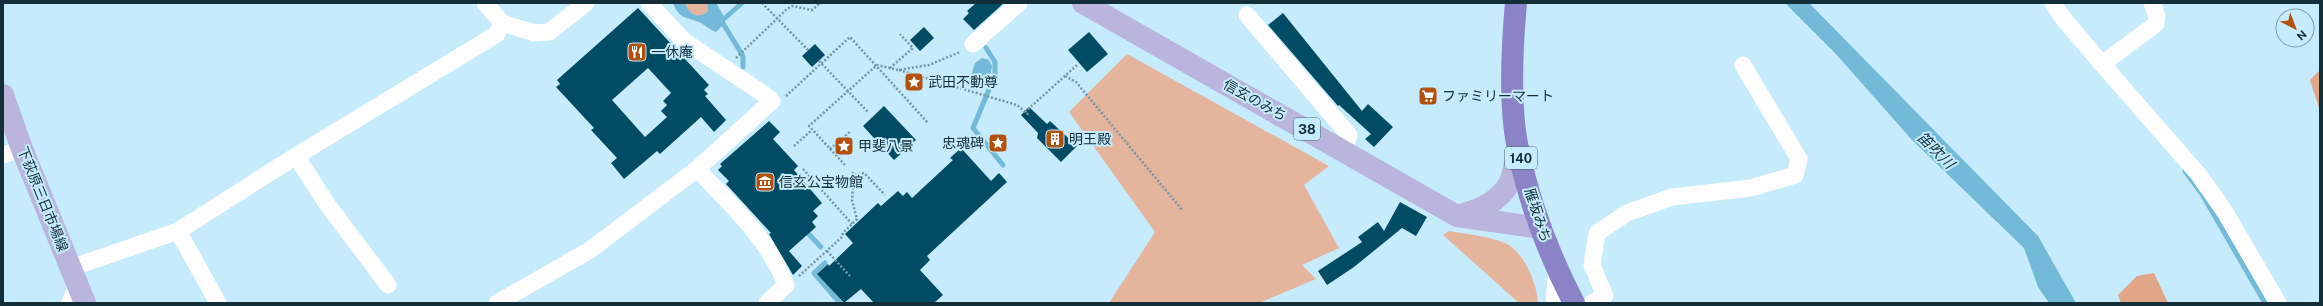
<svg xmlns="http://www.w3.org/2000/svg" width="2323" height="306" font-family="'Public Sans','Noto Sans JP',sans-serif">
	<rect width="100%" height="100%" fill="#c5ebfc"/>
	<g fill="#e5b49c">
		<path d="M685,3h22l1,8c-9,9 -20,3 -23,-8z"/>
		<polygon points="1127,54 1329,166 1304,185 1339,248 1302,265 1316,279 1259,303 1109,303 1155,232 1069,112"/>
		<path d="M1449,231c17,3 44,6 58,13 18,10 30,40 31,59h-19l-76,-68z"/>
	</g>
	<g fill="#e1a587">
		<polygon points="2320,70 2320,111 2310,80"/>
		<polygon points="2154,273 2168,303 2121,303 2118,295 2137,276"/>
	</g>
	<g fill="#73b9d8">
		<path d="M673,3h12c3,11 14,17 23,8l-1,-8h9l9,15v5l-9,9c-6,-2 -11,-7 -17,-10 -13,-5 -20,-3 -26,-19z"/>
		<polygon points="1785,3 1809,3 2038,236 2076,303 2049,303 2038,287 2024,248 1912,140 1836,54"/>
		<polygon points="982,58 989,60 992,66 989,82 971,76 975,63"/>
	</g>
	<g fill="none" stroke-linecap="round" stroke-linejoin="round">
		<g stroke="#73b9d8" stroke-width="5">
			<polyline points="725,18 742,3"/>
			<polyline points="724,25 743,56 743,67"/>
			<polyline points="986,48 995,62 995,75 973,128 1003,165"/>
			<polyline points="2185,171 2202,194 2265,303"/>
			<polyline points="804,229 821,247"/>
			<polyline points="825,263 814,273 839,302"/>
		</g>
	</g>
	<g fill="#004c65" fill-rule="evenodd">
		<polygon points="976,3 1004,3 974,30 963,19 969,13 967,11"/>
		<path d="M638,8l71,77 -5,5 4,4 -3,2 21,24 -12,12 -13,-15 -41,37 -3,-3 -33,28 -13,-16 6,-5 -26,-28 3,-2 -38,-41 4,-3 -3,-4zM648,68l23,25 -8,8 4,4 -6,6 6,6 -22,20 -33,-37z"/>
		<polygon points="1283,13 1362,111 1368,104 1393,127 1374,147 1365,139 1371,134 1339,105 1338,106 1268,25"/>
		<polygon points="924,27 934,38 920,51 910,40"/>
		<polygon points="1089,32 1108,54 1087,72 1068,50"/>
		<polygon points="815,44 825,55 812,67 802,56"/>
		<polygon points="884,106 916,140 894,160 863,126"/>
		<polygon points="1029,107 1047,124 1050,121 1077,146 1061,162 1037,138 1038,133 1021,115"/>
		<polygon points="769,121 780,132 773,139 798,166 794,170 822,203 813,211 818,216 812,222 816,227 789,251 802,266 793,275 769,234 771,233 726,184 729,181 718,170 722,166 720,164"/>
		<polygon points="961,148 991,181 999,173 1007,182 927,256 930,260 920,270 943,295 934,303 874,303 861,289 844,303 817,274 828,264 829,266 853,243 845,234 878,203 881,206 898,191 903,196 907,192 912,198 953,160 950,158"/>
		<polygon points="1400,202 1427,217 1416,236 1402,228 1354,267 1327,285 1318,271 1362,242 1358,237 1378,222 1384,231"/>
	</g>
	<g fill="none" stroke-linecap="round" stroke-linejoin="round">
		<g stroke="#7495a3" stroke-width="2.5" stroke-dasharray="2 2" stroke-linecap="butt">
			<polyline points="762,3 808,50"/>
			<polyline points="736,58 786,10 792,6 812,10 820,3"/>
			<polyline points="819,61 868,112"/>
			<polyline points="890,68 913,48 900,34"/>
			<polyline points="899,70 1017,105 1030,116"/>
			<polyline points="1065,76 1076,82 1183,211"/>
			<polyline points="786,96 850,37 928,123"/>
			<polyline points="1025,112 1077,65"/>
			<polyline points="992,137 994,139"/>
			<polyline points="794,146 812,130"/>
			<polyline points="830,149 851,131"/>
			<polyline points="845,165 809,126 877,65 898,70 929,65 960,52"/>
			<polyline points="803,169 852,224"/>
			<polyline points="854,175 864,173 885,195"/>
			<polyline points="827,251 850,276"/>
			<polyline points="799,276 842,237 843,233 857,219 852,200 854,175 851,171"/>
		</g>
		<g stroke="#fff" stroke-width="17">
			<polyline points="2053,3 2062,17 2102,64 2199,175 2225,212 2278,303"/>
			<polyline points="1247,15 1349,135 1344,150"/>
			<polyline points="502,23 535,33 549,32 586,3"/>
			<polyline points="973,44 1019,3"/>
			<polyline points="2102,64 2156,24 2157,16 2152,3"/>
			<polyline points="3,155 22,149"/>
			<polyline points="296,156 327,204 388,285"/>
			<path d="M697,169c33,35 72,70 89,116l-19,18"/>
			<polyline points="178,231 218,303"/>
			<polyline points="71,268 178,231 296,156 497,34 502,23 485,3"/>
			<polyline points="70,303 77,285"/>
			<polyline points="497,303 590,250 697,169 772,101 762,93 684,41 649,3"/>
			<polyline points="1554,303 1557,269"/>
			<polyline points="1592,303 1605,296 1592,265 1597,233 1627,213 1672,197 1751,188 1795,175 1799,159 1743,65"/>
		</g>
		<g stroke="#b9b5dd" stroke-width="22">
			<polyline points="1083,3 1457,216 1541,228"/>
			<polyline points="3,95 22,149 85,303"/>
			<path d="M1460,215c17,-4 36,-12 47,-28 7,-9 8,-28 11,-39"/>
		</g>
		<path stroke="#8a83c7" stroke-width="22" d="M1516,3c-4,44 -7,103 2,146 11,53 31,106 56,154"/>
	</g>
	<defs>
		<g id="restaurant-square" transform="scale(1)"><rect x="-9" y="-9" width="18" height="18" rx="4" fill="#b2510e" stroke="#c5ebfc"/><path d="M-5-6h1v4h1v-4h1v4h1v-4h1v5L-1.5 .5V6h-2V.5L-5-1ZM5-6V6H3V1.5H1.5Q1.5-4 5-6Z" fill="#fff"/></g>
		<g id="sight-square" transform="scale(1)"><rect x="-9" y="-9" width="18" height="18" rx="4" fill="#b2510e" stroke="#c5ebfc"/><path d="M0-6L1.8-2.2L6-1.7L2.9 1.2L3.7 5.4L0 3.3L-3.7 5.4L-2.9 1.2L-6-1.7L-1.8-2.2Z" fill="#fff"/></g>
		<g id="supermarket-square" transform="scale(1)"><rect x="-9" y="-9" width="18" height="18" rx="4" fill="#b2510e" stroke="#c5ebfc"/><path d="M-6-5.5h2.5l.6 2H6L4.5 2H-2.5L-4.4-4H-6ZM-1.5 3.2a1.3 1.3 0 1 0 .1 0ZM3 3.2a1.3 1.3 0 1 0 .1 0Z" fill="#fff"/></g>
		<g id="building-square" transform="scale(1)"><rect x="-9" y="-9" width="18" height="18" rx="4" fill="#b2510e" stroke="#c5ebfc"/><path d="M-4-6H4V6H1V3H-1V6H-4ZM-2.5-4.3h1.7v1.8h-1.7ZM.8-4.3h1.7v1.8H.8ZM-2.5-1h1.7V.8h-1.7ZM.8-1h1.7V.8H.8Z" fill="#fff"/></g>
		<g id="museum-square" transform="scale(1)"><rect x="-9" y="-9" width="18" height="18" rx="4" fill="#b2510e" stroke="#c5ebfc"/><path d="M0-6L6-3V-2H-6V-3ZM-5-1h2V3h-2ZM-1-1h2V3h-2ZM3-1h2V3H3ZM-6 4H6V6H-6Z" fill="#fff"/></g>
	</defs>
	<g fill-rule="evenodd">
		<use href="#restaurant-square" x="637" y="52"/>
		<use href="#sight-square" x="914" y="82"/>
		<use href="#supermarket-square" x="1428" y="96"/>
		<use href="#building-square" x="1055" y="139"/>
		<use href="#sight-square" x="998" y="143"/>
		<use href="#sight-square" x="844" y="146"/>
		<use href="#museum-square" x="765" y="182"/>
	</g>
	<g text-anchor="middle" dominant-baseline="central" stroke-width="4" stroke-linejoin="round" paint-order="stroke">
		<g fill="#c5ebfc" stroke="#486774" stroke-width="1">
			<rect x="1294" y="118" width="26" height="22" rx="3"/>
			<rect x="1505" y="147" width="32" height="22" rx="3"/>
		</g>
		<g font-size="13" font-weight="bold" fill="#132e39">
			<text x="1307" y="129">38</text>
			<text x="1521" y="158">140</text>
		</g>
		<g font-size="14" fill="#132e39" stroke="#c5ebfc" text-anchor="start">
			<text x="651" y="52">一休庵</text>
			<text x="928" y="82">武田不動尊</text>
			<text x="1442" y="96">ファミリーマート</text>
			<text x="1069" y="139">明王殿</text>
			<text x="984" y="143" text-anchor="end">忠魂碑</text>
			<text x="858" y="146">甲斐八景</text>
			<text x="779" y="182">信玄公宝物館</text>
		</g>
		<g font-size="14" fill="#132e39" stroke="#c5ebfc">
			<text transform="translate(1255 100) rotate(29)">信玄のみち</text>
			<text transform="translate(43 199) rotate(68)">下荻原三日市場線</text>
			<text transform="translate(1538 215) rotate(72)">雁坂みち</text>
		</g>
		<g font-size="15" font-style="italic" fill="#123341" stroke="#c5ebfc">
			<text transform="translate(1936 150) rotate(45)">笛吹川</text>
		</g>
	</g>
	<rect width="2323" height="306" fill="none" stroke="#132e39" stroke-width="8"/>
	<g transform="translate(2295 28) rotate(138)"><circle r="19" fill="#c5ebfc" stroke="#7e9fae"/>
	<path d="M0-3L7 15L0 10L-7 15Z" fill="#b2510e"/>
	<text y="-6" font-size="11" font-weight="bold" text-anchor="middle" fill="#132e39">N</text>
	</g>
</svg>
